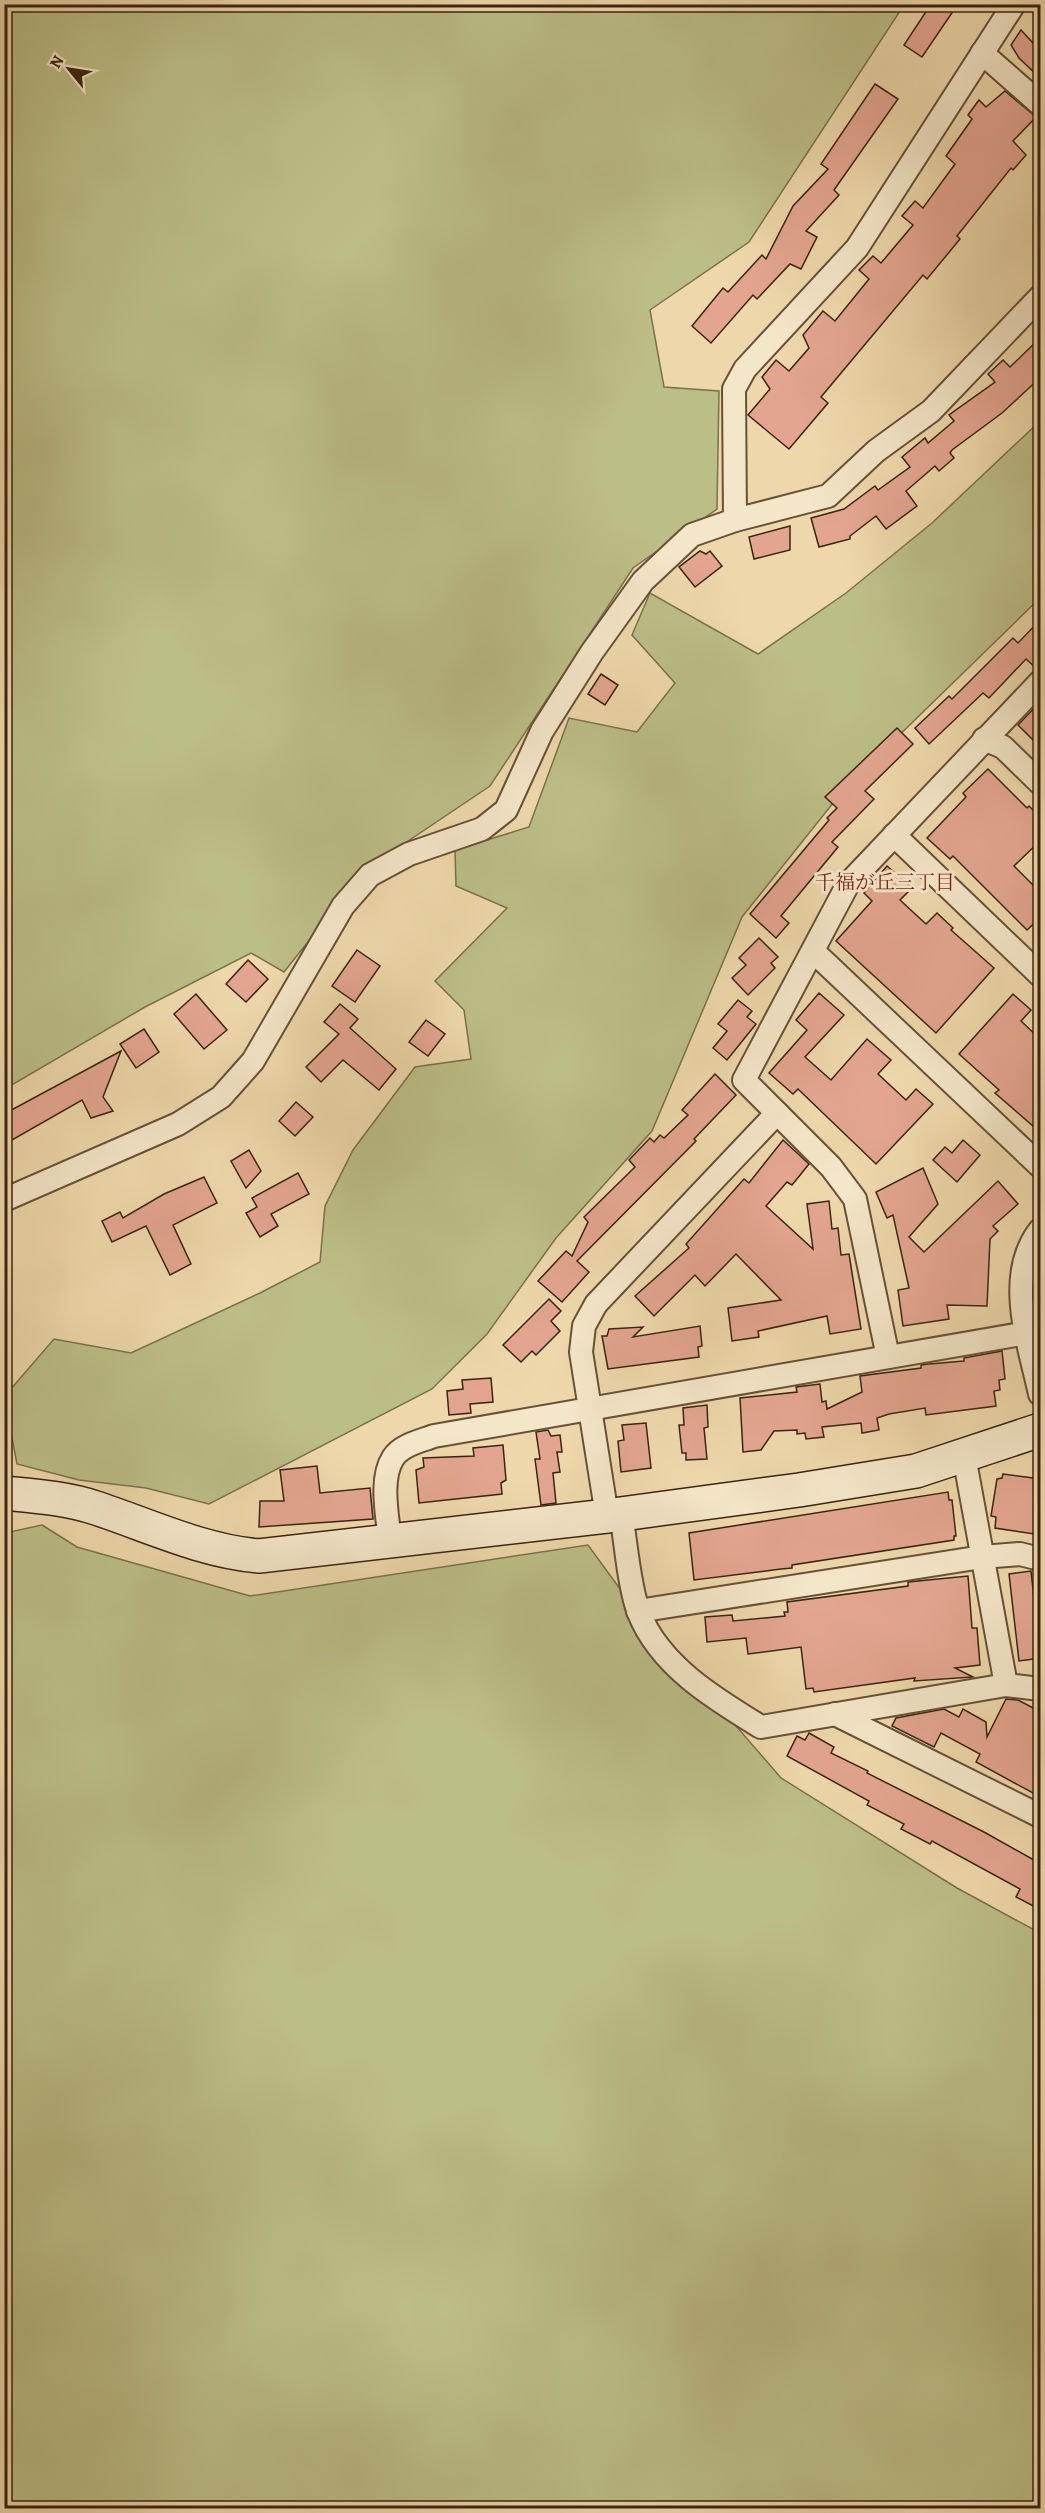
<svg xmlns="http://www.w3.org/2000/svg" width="1045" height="2513" font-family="Alegreya,'Noto Serif JP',serif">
	<rect width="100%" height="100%" fill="#eed8ab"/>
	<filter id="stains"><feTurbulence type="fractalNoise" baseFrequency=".00333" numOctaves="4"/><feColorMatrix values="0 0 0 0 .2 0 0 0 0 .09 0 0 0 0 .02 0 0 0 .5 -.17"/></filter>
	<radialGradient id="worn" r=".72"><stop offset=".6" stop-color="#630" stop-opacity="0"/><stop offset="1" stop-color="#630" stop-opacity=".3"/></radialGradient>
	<g fill="#bcbe87" stroke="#7b714c" stroke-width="1.5">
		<polygon points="5,5 904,5 749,242 650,310 664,387 719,391 717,509 633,568 490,786 365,870 284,972 251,953 145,1007 5,1089"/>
		<polygon points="1040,421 1040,598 845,788 742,917 652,1131 556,1238 487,1334 432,1389 209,1504 146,1488 79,1480 17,1464 4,1397 54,1339 131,1353 260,1293 320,1262 325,1206 353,1150 415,1067 471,1059 464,1010 435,981 507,908 456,886 455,850 529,827 569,718 637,732 675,683 632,635 650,593 758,654 846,593 932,523"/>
		<polygon points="1040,1260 1040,1334 1033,1285"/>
		<polygon points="42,1525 77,1547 250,1596 588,1545 631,1604 781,1778 957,1888 1040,1933 1040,2508 5,2508 5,1533"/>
	</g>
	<g fill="#e3a590" stroke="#3a2412" stroke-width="1.5">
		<polygon points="931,4 958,4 922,57 904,45"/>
		<polygon points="1021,30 1033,43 1041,37 1041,79 1019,58 1011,45"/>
		<polygon points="875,84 898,99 834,190 839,195 806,231 817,237 801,269 790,264 757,299 753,295 711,343 692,326 723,288 728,292 762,255 766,259 793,206 828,169 821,164"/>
		<polygon points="1005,91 1036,117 1013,141 1026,155 1013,170 1011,168 957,236 960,239 927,279 923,275 821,397 828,403 789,449 748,415 770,389 762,377 776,360 789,371 809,348 803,335 823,311 835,321 869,279 859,270 873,256 881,263 913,225 902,216 915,201 923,208 955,164 946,156 972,119 968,115 979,100 986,107"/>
		<polygon points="1041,337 1041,377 1002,413 952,450 950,453 954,458 939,471 935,466 906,491 917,506 886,529 876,516 850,536 850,539 819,547 811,518 844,509 875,486 878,490 910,467 902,457 925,438 928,443 954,421 949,415 995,382 988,374 1003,360 1010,367"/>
		<polygon points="790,526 790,550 754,559 749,537"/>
		<polygon points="700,551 706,554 710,551 722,566 695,587 679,567"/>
		<polygon points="1041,619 1041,669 1037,669 1026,659 989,698 983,693 929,744 915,728 949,696 952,699 1013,638 1018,643"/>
		<polygon points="601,674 618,685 605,705 588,694"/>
		<polygon points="1041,701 1041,748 1018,725"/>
		<polygon points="897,728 913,744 865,791 874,799 832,842 838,847 781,916 789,923 776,938 750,914 829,820 827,818 837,808 825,797"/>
		<polygon points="988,769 1027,808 1029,806 1041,818 1041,840 1014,866 1041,893 1041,917 1027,930 953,856 950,859 927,838 966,797 963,793"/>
		<polygon points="887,866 912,888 900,900 926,924 937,913 953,928 951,930 994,968 936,1033 836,941 872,901 864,893"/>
		<polygon points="759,938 778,957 771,963 775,968 748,995 732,978 746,965 739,958"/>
		<polygon points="357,950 380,966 355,1002 332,986"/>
		<polygon points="248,960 268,979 246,1002 226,984"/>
		<polygon points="819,993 844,1015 805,1057 831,1080 867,1039 891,1060 878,1074 906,1100 916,1089 933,1104 876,1164 798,1089 793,1094 769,1073 807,1030 796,1020"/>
		<polygon points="196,994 227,1030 204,1049 174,1014"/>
		<polygon points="1013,994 1031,1010 1021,1021 1041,1040 1041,1133 995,1093 999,1090 959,1054"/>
		<polygon points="738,1000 752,1011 747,1017 756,1024 727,1060 713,1048 727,1031 718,1024"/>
		<polygon points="340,1004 358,1019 350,1028 396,1069 379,1090 343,1060 321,1082 306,1067 339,1034 324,1022"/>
		<polygon points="426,1020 445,1034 428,1056 409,1042"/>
		<polygon points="144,1029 159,1052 136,1068 120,1044"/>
		<polygon points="121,1051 103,1097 113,1111 91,1118 82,1100 12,1140 4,1128 4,1114"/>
		<polygon points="715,1074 736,1095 694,1139 696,1141 577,1261 589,1272 562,1302 538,1281 566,1251 572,1256 588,1222 584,1217 635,1167 629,1160 650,1138 654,1142 660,1135 664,1138 688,1115 682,1110"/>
		<polygon points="296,1102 313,1117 295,1136 279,1121"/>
		<polygon points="783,1140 809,1164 792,1185 787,1182 766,1206 813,1249 807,1204 829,1201 832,1229 838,1228 841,1255 849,1254 861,1329 830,1334 827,1316 758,1331 759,1337 732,1341 728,1308 781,1300 736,1254 705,1286 695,1275 654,1316 635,1296 689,1248 686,1244 744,1179 749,1183"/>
		<polygon points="963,1140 980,1155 957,1182 933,1160 945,1147 952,1153"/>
		<polygon points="249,1150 261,1171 246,1188 231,1161"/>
		<polygon points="923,1168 938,1204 909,1237 924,1252 998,1181 1018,1204 993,1226 998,1231 990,1239 987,1306 947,1305 949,1319 903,1326 898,1290 909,1288 893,1215 887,1218 876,1192"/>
		<polygon points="298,1173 309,1194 271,1214 278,1226 260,1237 246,1213 257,1207 252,1198"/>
		<polygon points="204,1177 217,1203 173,1225 191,1264 170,1275 146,1226 112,1242 102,1221 120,1212 123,1218 164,1194"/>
		<polygon points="549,1299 561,1311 551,1321 560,1331 536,1355 532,1351 521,1362 503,1345"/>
		<polygon points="700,1326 702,1346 698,1347 699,1357 608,1369 602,1336 607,1336 609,1329 643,1327 633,1337"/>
		<polygon points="1002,1351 1005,1379 999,1380 1000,1390 994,1391 996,1406 926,1415 925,1408 889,1414 877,1418 879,1430 862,1433 861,1423 822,1427 824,1437 806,1439 805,1433 797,1434 797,1430 774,1431 761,1450 743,1452 740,1398 797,1392 796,1387 820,1384 822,1402 826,1401 827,1409 862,1392 860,1376 921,1368 921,1365 929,1364 964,1361 964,1358"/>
		<polygon points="491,1378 493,1402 470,1404 471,1413 449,1415 447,1391 463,1389 462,1380"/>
		<polygon points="707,1405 708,1427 704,1428 707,1459 686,1460 686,1453 682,1453 679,1425 684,1425 683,1408"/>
		<polygon points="646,1423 651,1468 621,1472 618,1441 624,1440 622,1425"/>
		<polygon points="548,1430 551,1436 560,1435 562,1452 557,1452 560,1472 553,1473 556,1503 541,1505 535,1459 540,1459 536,1432"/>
		<polygon points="503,1445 506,1480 501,1483 502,1494 419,1503 416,1470 424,1467 423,1458 474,1456 473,1448"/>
		<polygon points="317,1466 320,1493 370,1488 373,1519 259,1527 260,1501 284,1501 280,1470"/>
		<polygon points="1003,1474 1041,1479 1041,1535 995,1528 996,1517 991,1516 997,1479 1002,1478"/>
		<polygon points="948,1492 949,1500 952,1500 956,1536 954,1536 954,1540 792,1565 792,1568 781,1569 694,1580 689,1533"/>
		<polygon points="1031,1571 1036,1618 1041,1617 1041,1658 1019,1661 1009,1574"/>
		<polygon points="968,1576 972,1628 977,1628 980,1665 955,1668 973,1677 914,1681 915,1678 814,1692 813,1688 806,1689 801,1647 748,1654 746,1638 707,1642 705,1617 732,1615 733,1621 785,1616 784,1612 788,1612 787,1602 908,1586 908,1582"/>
		<polygon points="1006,1699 1018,1700 1041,1712 1041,1778 1033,1793 976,1762 980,1754 941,1733 934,1747 892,1726 896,1718 944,1709 959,1717 963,1709 986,1722 987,1737"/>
		<polygon points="809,1733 834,1747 831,1753 868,1771 867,1773 984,1832 1041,1864 1041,1910 1016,1897 1020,1889 932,1841 930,1844 901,1829 904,1824 867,1805 869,1801 787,1756 797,1736 805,1740"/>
	</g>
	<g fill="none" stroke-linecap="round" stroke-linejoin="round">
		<g stroke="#675138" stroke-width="26">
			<g id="street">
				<polyline points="982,53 1040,104"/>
				<polyline points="735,520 734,389 745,369 857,248 1014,4"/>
				<polyline points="984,739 1003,747 1040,783"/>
				<polyline points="894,835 1040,975"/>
				<polyline points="814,952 1040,1166"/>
				<polyline points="4,1200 178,1124 221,1097 253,1061 343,906 370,875 409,854 482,829 506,810 542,731 592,652 643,581 692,535 735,520 828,496 876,451 931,411 1040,297"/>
				<path d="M1040,1230c-36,46 -11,113 0,164"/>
				<polyline points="888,1357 855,1199 831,1167 744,1080 848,884 1040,682"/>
				<polyline points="964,1456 1006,1685"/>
				<path d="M621,1514c5,29 8,73 18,99 21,53 76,86 122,114l245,-42 34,4"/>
				<polyline points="607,1516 581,1352 584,1326 596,1304 777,1113"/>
				<path d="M390,1542c-2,-24 -11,-62 3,-84 8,-13 28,-17 41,-22l593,-103"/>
				<polyline points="638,1611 982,1557 1020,1554 1040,1559"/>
				<polyline points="835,1714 1040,1816"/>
			</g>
		</g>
		<g stroke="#3a2412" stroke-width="36">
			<path id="secondary" d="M4,1493c31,3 62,5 92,15 54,18 106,43 163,48l348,-40 192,-26 117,-19 124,-41"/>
		</g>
		<use href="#street" stroke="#f4e6c8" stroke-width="22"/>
		<use href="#secondary" stroke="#f4e6c8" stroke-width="33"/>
	</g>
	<g text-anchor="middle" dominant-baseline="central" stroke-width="6" stroke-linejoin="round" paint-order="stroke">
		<g font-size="20" fill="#7a1f14" stroke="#f4e6c8">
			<text x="885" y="882">千福が丘三丁目</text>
		</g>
	</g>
	<rect width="1045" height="2513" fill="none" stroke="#eed8ab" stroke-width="24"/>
	<rect x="6" y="6" width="1033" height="2501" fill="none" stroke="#3a2412" stroke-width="3"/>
	<rect x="12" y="12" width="1021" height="2489" fill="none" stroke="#3a2412" stroke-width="1.5"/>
	<g transform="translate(69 69) rotate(300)" stroke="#f4e6c8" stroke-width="4.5" paint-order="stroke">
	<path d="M0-4.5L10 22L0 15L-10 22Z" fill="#3a2412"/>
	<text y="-9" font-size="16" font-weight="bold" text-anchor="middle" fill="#3a2412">N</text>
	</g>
	<rect width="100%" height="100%" filter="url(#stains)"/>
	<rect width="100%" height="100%" fill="url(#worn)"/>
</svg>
